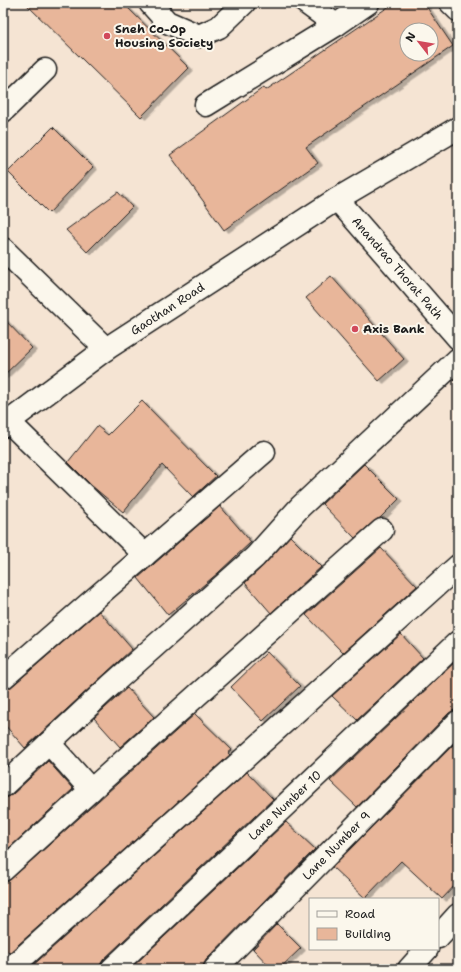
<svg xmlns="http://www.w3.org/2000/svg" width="461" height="972" font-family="'Shantell Sans',sans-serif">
	<defs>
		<filter id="shadow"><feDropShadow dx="4.5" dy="2.5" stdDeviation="0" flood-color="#0004"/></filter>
	</defs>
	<rect width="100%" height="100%" fill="#f5e4d3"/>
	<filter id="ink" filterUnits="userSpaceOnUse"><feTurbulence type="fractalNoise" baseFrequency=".025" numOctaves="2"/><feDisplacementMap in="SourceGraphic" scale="8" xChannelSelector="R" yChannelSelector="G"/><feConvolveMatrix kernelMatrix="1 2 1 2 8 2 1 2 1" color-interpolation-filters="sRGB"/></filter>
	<g filter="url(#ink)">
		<g fill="#e8b69a" stroke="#1c1c1c" fill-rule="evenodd" filter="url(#shadow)">
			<polygon points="25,3 123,3 189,68 141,117"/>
			<path d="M394,3h30l29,43 -147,101 12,16 -94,67 -54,-75 94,-68 2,3zM407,30h24v24h-24z"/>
			<polygon points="53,127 93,167 49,213 8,172"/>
			<polygon points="118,192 132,207 87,252 66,230"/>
			<polygon points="331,276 404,359 379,381 306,298"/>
			<polygon points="3,318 32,348 3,376"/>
			<polygon points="142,401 216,476 193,497 162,465 123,512 92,486 68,462 97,426 108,435"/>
			<polygon points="364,464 399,499 380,518 374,521 355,538 322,504"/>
			<polygon points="220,506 251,542 218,573 168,615 138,578"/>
			<polygon points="290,536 321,567 271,613 245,583 264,565"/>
			<polygon points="381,548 417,586 343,653 306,615"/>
			<polygon points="99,611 132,649 25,748 3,723 3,691 11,687"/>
			<polygon points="401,634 423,658 357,720 332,696"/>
			<polygon points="267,652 300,686 263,721 231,687"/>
			<polygon points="458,659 458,710 454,710 449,713 357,807 330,781"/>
			<polygon points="127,688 154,717 120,747 94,718"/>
			<polygon points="195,714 232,750 228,753 230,755 9,953 3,947 3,882 11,879"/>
			<polygon points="458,740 458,882 442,899 401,861 365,898 332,867"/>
			<polygon points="48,761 73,789 9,848 3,841 3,798 12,795"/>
			<polygon points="247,772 273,799 103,960 100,965 100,969 29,969"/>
			<polygon points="286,822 315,849 206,960 203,966 203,969 130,969"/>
			<polygon points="277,924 301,948 279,969 272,969 253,949"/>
		</g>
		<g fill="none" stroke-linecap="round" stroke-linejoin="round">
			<g stroke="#1c1c1c" stroke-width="25">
				<g id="street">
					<polyline points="150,3 167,22 199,36 219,27 244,3"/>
					<polyline points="306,3 336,25 368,3"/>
					<polyline points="451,3 458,10"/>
					<polyline points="206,105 336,25"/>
					<polyline points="3,111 45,70"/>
					<polyline points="3,249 106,349"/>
					<polyline points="9,422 145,555"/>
					<polyline points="3,678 264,452"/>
					<polyline points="3,786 110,686 255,557 300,507 458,359"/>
					<polyline points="91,790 382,530"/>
					<polyline points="3,870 91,790 49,743"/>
					<polyline points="438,937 458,915"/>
					<polyline points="10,969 458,566"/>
					<path id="s1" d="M112,969l346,-327"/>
					<path id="s2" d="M215,969l243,-247"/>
					<polyline points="409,969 427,949"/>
				</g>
			</g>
			<g stroke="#1c1c1c" stroke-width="25">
				<g id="secondary">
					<path id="s3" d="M337,199l121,139"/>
					<path id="s4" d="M3,426l103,-77 231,-150 121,-71"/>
				</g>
			</g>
			<use href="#street" stroke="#fbf7ec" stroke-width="22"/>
			<use href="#secondary" stroke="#fbf7ec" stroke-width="22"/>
		</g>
	</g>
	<g fill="#d1495b" stroke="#fbf7ec" stroke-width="1.5">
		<circle cx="107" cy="36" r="4"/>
		<circle cx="355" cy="329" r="4"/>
	</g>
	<g text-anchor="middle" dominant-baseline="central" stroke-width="4" stroke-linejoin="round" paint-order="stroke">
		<g font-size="12" font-weight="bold" fill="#1c1c1c" stroke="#fbf7ec" text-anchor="start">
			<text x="115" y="29">Sneh Co-Op<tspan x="115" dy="14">Housing Society</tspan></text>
			<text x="363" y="329">Axis Bank</text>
		</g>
		<g font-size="12" fill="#1c1c1c" stroke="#fbf7ec">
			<text stroke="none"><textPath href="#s3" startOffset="92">Anandrao Thorat Path</textPath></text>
			<text stroke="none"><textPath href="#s4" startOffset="202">Gaothan Road</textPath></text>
			<text stroke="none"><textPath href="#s1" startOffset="238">Lane Number 10</textPath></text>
			<text stroke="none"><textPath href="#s2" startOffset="173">Lane Number 9</textPath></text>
		</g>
	</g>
	<rect width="461" height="972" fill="none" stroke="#fbf7ec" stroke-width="16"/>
	<rect x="8" y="8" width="445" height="956" fill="none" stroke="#1c1c1c" stroke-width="1.5" filter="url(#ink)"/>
	<rect x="309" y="898" width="130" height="52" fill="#fbf7ec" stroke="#a29f99"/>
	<rect x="317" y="911" width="20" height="6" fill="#fbf7ec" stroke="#a29f99"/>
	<text x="345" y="918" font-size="12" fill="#1c1c1c">Road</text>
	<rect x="317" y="928" width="20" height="12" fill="#e8b69a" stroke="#a29f99"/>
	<text x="345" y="938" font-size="12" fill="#1c1c1c">Building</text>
	<g transform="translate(419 42) rotate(301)"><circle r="19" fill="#fbf7ec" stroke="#a29f99"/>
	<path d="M0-3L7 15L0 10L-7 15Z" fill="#d1495b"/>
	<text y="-6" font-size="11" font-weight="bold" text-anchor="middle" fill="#1c1c1c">N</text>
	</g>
</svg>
